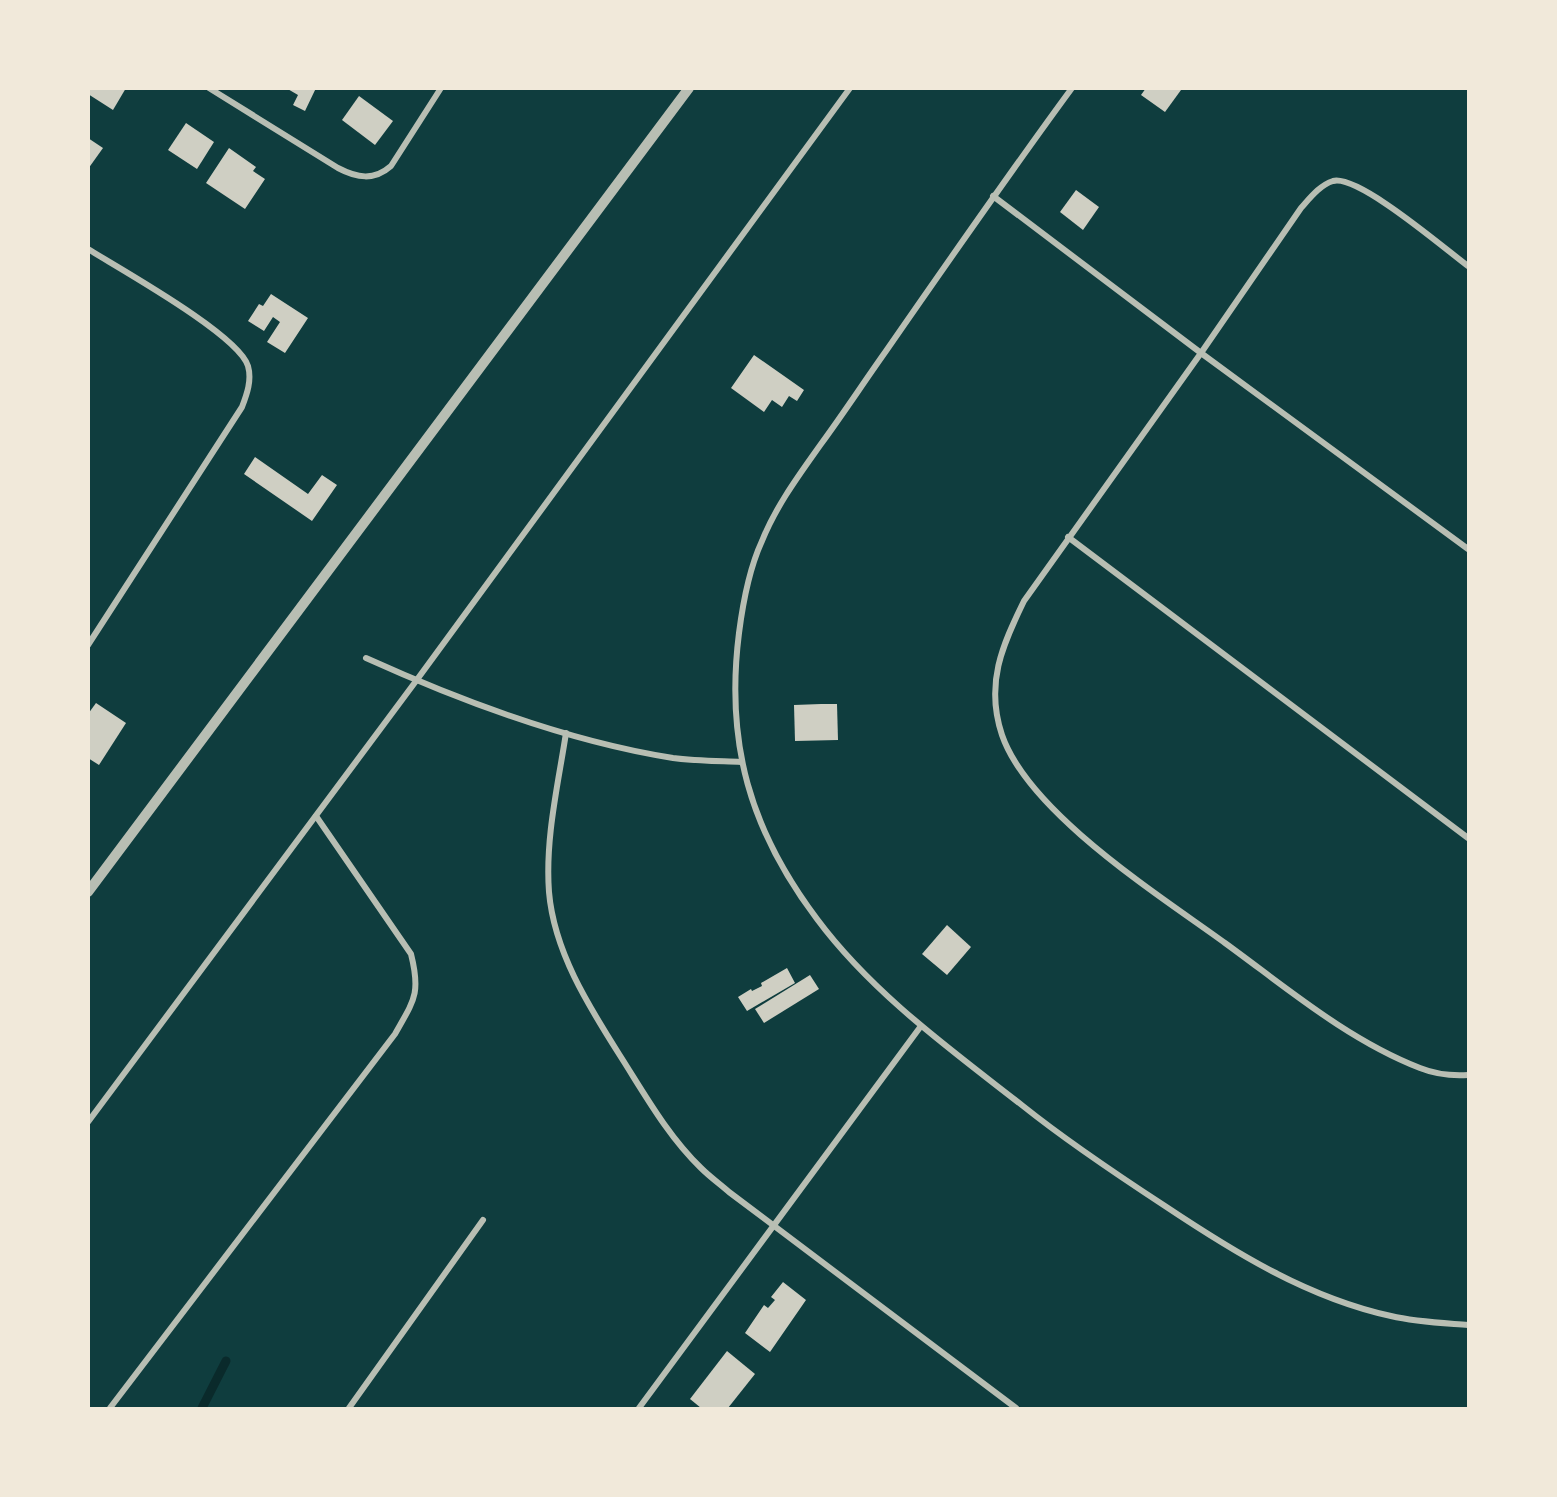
<svg xmlns="http://www.w3.org/2000/svg" width="1557" height="1497" font-family="'Zilla Slab',serif">
	<rect width="100%" height="100%" fill="#0f3d3e"/>
	<g fill="none" stroke-linecap="round" stroke-linejoin="round">
		<polyline stroke="#0a2a2b" stroke-width="9" points="202,1408 226,1361"/>
	</g>
	<g fill="#cfcfc3">
		<polygon points="88,88 126,88 113,110 88,94"/>
		<polygon points="286,88 316,88 305,111 293,105 298,95"/>
		<polygon points="1146,88 1179,88 1181,90 1165,112 1141,95"/>
		<polygon points="359,96 393,121 375,145 342,120"/>
		<polygon points="186,123 214,142 197,169 168,150"/>
		<polygon points="88,138 103,148 88,169"/>
		<polygon points="229,148 256,167 253,171 265,179 245,209 206,183"/>
		<polygon points="1076,190 1099,207 1083,230 1060,212"/>
		<polygon points="271,294 308,318 285,353 267,342 280,322 273,317 264,331 248,321 259,304 263,306"/>
		<polygon points="754,355 804,390 797,401 789,396 782,407 772,400 764,412 731,388"/>
		<polygon points="255,457 308,494 322,475 337,485 312,521 244,474"/>
		<polygon points="96,703 126,723 99,765 88,758 88,714"/>
		<polygon points="821,704 837,704 838,740 795,741 794,705"/>
		<polygon points="947,925 971,947 947,975 922,954"/>
		<polygon points="787,968 795,983 747,1011 738,997 751,989 752,991 762,986 761,983"/>
		<polygon points="810,975 819,989 764,1023 755,1009"/>
		<polygon points="783,1282 806,1300 770,1352 745,1333 764,1305 768,1308 775,1300 771,1297"/>
		<polygon points="727,1351 755,1374 728,1408 701,1408 690,1399"/>
	</g>
	<g fill="none" stroke-linecap="round" stroke-linejoin="round">
		<g stroke="#b8beb3" stroke-width="6">
			<path d="M209,88l129,80c19,10 36,13 53,-2l50,-78"/>
			<path d="M1072,88c-64,87 -125,175 -186,263 -22,31 -43,63 -65,93 -22,31 -45,62 -59,97 -13,28 -19,61 -23,92 -14,110 11,197 78,286 55,74 133,130 206,187 45,36 93,68 142,100 69,46 143,92 226,110 25,6 52,7 77,9"/>
			<polyline points="993,196 1201,353 1468,549"/>
			<path d="M88,249c32,20 151,86 160,117 4,14 -1,28 -6,41l-154,238"/>
			<path d="M1468,266c-23,-17 -110,-92 -135,-85 -13,4 -23,17 -32,27l-100,145 -177,248c-22,45 -39,83 -22,134 27,78 157,160 223,208 62,45 123,97 195,125 15,6 32,8 48,7"/>
			<polyline points="1068,537 1468,838"/>
			<path d="M366,658c95,43 204,84 307,100 23,3 46,3 68,4"/>
			<path d="M566,733c-8,52 -21,106 -17,159 5,59 39,113 70,162 25,39 48,81 82,114 9,9 19,16 28,24l287,216"/>
			<polyline points="88,1122 416,681 850,88"/>
			<path d="M110,1408l285,-374c19,-34 26,-40 16,-80l-95,-138"/>
			<polyline points="349,1408 483,1220"/>
			<polyline points="639,1408 921,1026"/>
		</g>
		<polyline stroke="#b8beb3" stroke-width="10" points="88,892 689,88"/>
	</g>
	<rect width="1557" height="1497" fill="none" stroke="#f1e9da" stroke-width="180"/>
</svg>
